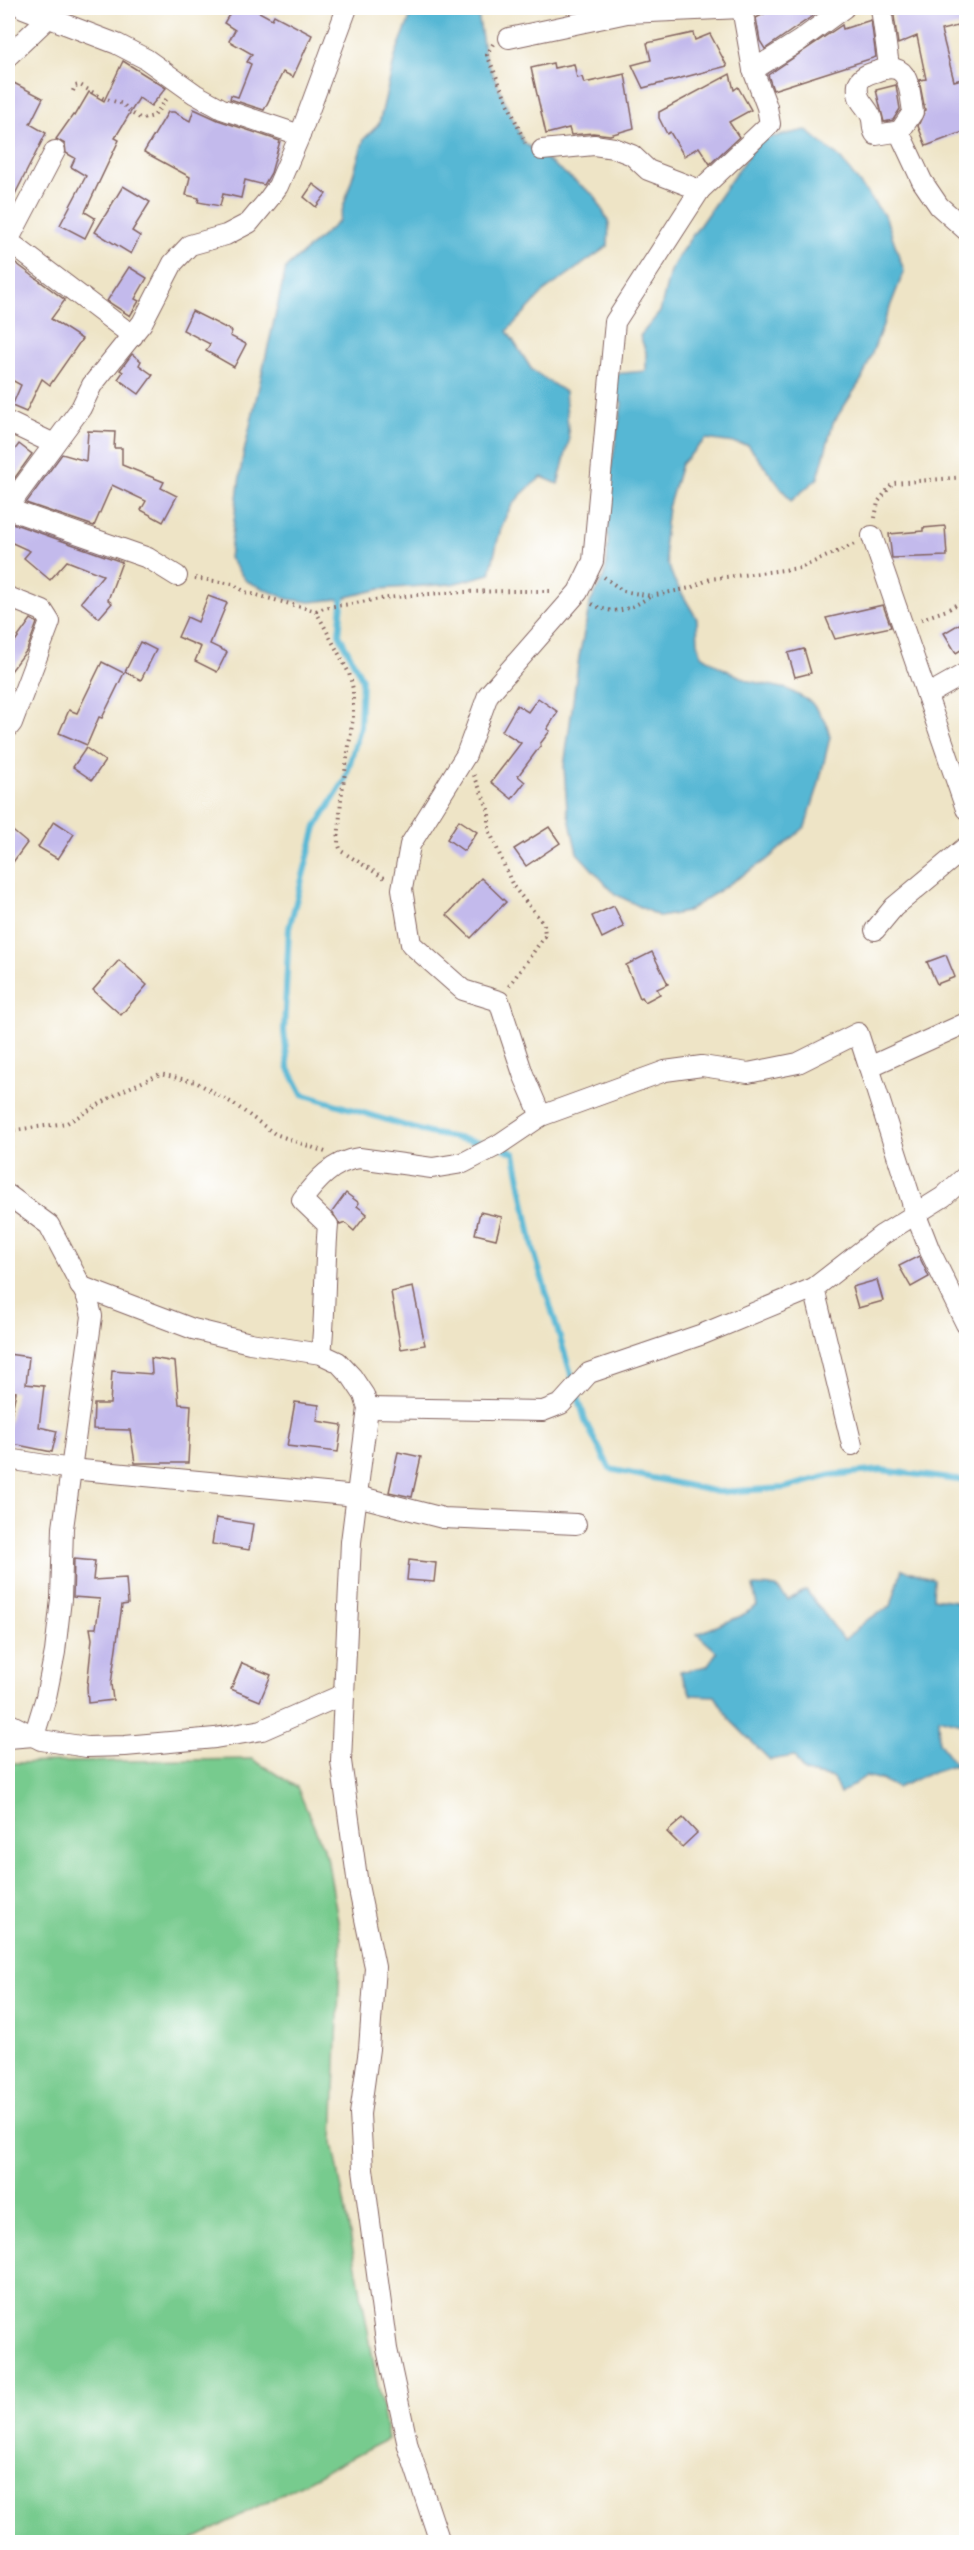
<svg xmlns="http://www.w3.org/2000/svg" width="974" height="2550" font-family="Delius,sans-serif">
	<rect width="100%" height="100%" fill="#fff"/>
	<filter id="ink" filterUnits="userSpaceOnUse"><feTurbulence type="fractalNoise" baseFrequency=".0167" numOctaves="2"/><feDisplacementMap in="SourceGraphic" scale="12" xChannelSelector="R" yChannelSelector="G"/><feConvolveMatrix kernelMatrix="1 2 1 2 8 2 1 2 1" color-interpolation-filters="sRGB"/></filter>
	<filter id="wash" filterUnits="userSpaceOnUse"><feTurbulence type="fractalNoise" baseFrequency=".008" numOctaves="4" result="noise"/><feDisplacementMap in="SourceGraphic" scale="24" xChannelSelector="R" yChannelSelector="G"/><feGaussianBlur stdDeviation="1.35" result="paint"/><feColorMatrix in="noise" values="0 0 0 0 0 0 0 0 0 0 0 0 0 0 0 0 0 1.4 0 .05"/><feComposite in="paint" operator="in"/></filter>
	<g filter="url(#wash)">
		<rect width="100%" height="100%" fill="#eee4c6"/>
		<polygon fill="#77cb8e" stroke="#60755c" stroke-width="1.5" points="252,1759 297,1787 327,1857 341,1938 333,2142 388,2439 189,2542 8,2542 8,1763"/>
		<g fill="#56b7d4" stroke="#506b80" stroke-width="1.5">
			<path d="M414,8h63l8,48 38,86 72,54 14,27 -1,23 -62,44 -39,41 25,39 33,22 4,49 -11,43 -16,-7c-42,30 -41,51 -52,97l-38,10 -72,5 -41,10 -29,3 -23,-3 -41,-18 -17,-23 13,-97 44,-193 53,-47 25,-82 15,-15 17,-71z"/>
			<polygon points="806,130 841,159 886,218 904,271 862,379 833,423 818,478 791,501 748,445 706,439 681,464 668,508 664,541 667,561 674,580 697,619 698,645 702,655 720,667 749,681 787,689 811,702 826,722 830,737 818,787 805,827 768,859 686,912 660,917 615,894 577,853 567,809 564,767 579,657 590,603 604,577 607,562 610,474 622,403 610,390 613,374 646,371 646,352 640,336 660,312 670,271 681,252 759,140"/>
			<polygon points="902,1569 934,1579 933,1598 955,1601 966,1614 966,1725 938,1718 939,1743 956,1765 925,1775 897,1788 882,1780 866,1776 840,1794 833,1778 804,1772 794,1756 770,1760 731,1721 715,1696 691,1695 680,1672 707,1666 717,1652 697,1634 741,1616 757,1606 753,1586 776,1587 788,1600 806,1590 844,1640 867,1620 891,1606"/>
		</g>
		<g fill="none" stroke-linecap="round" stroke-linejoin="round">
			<g stroke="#56b7d4" stroke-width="6">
				<polyline points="343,593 339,634 362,679 360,728 345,780 316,827 289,928 284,1031 288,1067 302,1094 429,1133 489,1144"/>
				<polyline points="502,1147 515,1154 534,1252 564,1351 586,1423 610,1469 718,1492 784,1488 832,1475 881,1470 966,1481"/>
			</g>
		</g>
		<g id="blocks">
			<g fill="#c3baec">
				<polygon points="233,8 252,8 272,19 274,15 312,35 293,77 283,72 264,110 230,99 231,95 238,97 251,64 247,62 252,54 229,41 235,30 224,23"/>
				<polygon points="775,8 824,8 765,49 760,41 756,18"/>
				<polygon points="896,8 934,8 935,10 943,8 966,8 966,24 941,30 954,81 966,78 966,131 926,146 918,126 925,110 919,80 926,79 917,36 898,44 893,9"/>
				<polygon points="871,20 876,57 773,90 768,75 842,25 843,29"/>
				<polygon points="693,33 695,40 710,34 727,66 643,88 632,65 651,60 647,43"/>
				<polygon points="123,61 166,88 151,106 139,98 115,138 119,140 85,212 95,218 85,238 60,225 86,176 71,167 75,158 66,153 65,144 56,139 73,115 75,116 89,92 104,101"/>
				<polygon points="553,63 554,68 574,64 577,78 582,77 584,83 625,74 634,128 610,135 593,133 571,135 569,128 546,134 531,68"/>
				<polygon points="730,74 734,90 738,87 751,110 729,122 739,137 710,164 699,147 684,156 670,132 667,134 659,118 659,112"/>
				<polygon points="8,80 43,98 30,124 46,133 8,208"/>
				<polygon points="896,85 900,109 893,120 884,122 876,90"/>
				<polygon points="194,109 218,120 280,141 271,173 264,185 245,180 241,198 223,194 220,206 198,202 199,198 186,195 190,177 144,152 168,112 174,112 190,121"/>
				<polygon points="313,184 326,194 316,207 304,197"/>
				<polygon points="123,186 150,202 132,231 140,236 131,254 95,232"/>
				<polygon points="13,261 65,300 51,319 82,339 50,385 42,379 26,412 12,406 21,385 8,378 8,269"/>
				<polygon points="129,267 147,278 135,299 139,301 130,316 107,301"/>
				<polygon points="192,311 232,331 230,336 246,344 234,367 206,351 210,344 183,330"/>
				<polygon points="132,354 141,361 139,365 153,375 139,394 118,379 123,372 120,370"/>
				<polygon points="88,431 115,432 114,448 122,448 122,465 164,482 161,488 177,496 163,522 141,510 146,501 112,485 94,526 26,503 62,454 86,461"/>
				<polygon points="19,444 32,454 14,479 8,478 8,459"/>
				<polygon points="9,522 122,562 108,600 112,603 99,618 81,602 103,575 67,561 50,580 24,558 30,551 8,541"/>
				<polygon points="945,526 947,556 892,558 889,534 923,531 923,528"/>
				<polygon points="208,596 227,603 210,644 227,652 217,672 195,661 201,647 178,637 187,617 198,622"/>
				<polygon points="883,605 891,627 835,639 826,618"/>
				<polygon points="31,619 37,623 27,650 8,675 8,651"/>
				<polygon points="966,620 966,647 956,653 944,633"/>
				<polygon points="140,642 156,650 141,680 125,672"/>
				<polygon points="804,649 811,673 795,677 788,653"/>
				<polygon points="102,662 124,673 102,718 99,717 87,745 59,733 69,710 77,713"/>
				<polygon points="538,698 558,712 547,729 550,731 540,744 541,745 518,776 525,782 512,799 491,782 521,743 502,731 517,705 528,712"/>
				<polygon points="86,748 105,761 92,780 73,767"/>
				<polygon points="459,820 477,832 464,851 447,839"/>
				<polygon points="54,821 74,834 58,859 38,847"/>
				<polygon points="8,827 27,843 8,869"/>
				<polygon points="549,827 560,843 526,866 514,849"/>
				<polygon points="481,878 506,902 471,938 447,915"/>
				<polygon points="614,906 624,927 602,938 592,916"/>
				<polygon points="652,952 668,984 657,989 660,994 645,1002 642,997 640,998 626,965"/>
				<polygon points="946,955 955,977 937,984 927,962"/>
				<polygon points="119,960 147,985 121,1015 93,990"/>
				<polygon points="346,1193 359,1203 357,1206 367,1214 354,1231 345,1223 340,1225 332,1212"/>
				<polygon points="480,1212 502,1217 496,1239 475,1234"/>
				<polygon points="919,1256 929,1277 911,1287 899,1266"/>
				<polygon points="877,1280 883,1301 858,1308 852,1287"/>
				<polygon points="413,1287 425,1345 401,1349 391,1292"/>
				<polygon points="8,1354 29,1357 26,1384 44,1386 39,1427 57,1431 52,1452 8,1443 8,1429 16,1392 8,1391"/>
				<polygon points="151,1358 175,1362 179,1404 191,1405 188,1463 135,1463 130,1430 93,1429 94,1404 110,1404 112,1371 152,1374"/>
				<polygon points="295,1402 319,1405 317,1421 342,1425 338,1452 287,1446"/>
				<polygon points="398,1452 421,1457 412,1497 389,1492"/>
				<polygon points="216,1518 253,1524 249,1550 212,1544"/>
				<polygon points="74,1559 95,1561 93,1580 126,1578 128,1604 122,1605 111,1684 113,1700 88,1703 87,1687 92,1639 90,1628 96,1628 100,1599 73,1597"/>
				<polygon points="409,1560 436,1563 434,1582 407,1580"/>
				<polygon points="242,1663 271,1675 260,1701 231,1689"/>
				<polygon points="683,1818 697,1833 682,1847 667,1832"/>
			</g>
		</g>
	</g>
	<g filter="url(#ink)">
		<use href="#blocks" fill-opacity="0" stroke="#836461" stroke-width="1.5"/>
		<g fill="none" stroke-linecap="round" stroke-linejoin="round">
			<g stroke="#836461" stroke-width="22">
				<g id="minor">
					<polyline points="23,8 117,44 146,59 195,94 222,109 300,135"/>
					<polyline points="881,8 889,66"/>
					<polyline points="509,38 627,13 742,8"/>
					<polyline points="8,56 49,17"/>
					<polyline points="753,70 799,41 844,8"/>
					<path d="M898,134l15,-22c-4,-23 -3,-53 -35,-41 -9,3 -16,4 -20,13 -2,18 7,19 13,32 3,8 0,14 5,19l19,-3 6,4 21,45 17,25 27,24"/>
					<polyline points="542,150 594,145 614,148 632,155 648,170 700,190"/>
					<polyline points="8,241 133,336"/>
					<polyline points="8,241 55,151"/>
					<polyline points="8,422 54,444"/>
					<polyline points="8,507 81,408 92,385 142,323 173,263 190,245 226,235 249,223 268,200 278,186 300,135 347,8"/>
					<polyline points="8,509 148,558 177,576"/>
					<polyline points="872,536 966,809"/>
					<polyline points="8,597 43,611 50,622 12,723 8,728"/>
					<polyline points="927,695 966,673"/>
					<polyline points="875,930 894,907 966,847"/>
					<polyline points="869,1067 916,1215 930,1251 966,1324"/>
					<polyline points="541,1116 523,1074 499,1001 463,990 411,944 402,889 410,845 466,755 488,695 578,592 593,561 615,322 700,190 770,124 767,107 753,70 742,8"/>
					<polyline points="8,1195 49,1225 87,1297 92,1316 63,1528 61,1599 55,1652 46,1697 34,1736 8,1738"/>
					<polyline points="80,1286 193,1329 250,1343 321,1354 338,1362 352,1377 364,1395 368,1408 351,1542 341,1761 358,1885 375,1967 369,2049 360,2114 363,2169 387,2349 408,2446 440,2542"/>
					<polyline points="814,1288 852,1445"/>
					<path d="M321,1354c5,-43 3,-86 7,-129l-26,-25c14,-19 31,-39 57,-42l73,10 31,-5 35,-18 43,-29 124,-45 37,-5 46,7 50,-10 60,-30 11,34 97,-44"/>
					<polyline points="368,1408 543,1411 561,1404 589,1373 703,1334 814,1288 882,1235 943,1197 966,1176"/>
					<polyline points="8,1459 71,1469 357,1496 443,1518 576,1524"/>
					<polyline points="8,1723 41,1740 87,1747 125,1746 215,1738 262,1730 344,1694"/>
				</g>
			</g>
			<g stroke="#836461" stroke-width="4" stroke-dasharray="1.5 4.5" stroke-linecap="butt">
				<polyline points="493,44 487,55 525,143"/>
				<polyline points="73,91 75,86 80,85 103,98 123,104 131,113 142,119 154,116 168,97"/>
				<polyline points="875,518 878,502 893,483 966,477"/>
				<polyline points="195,578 233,584 245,592 316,611 349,673 353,689 353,718 341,799 338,843 341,851 386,879"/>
				<polyline points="651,596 690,588 710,579 800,568 857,543"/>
				<path d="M592,604c23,13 38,5 59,-8l-28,-5 -19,-14"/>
				<path d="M316,611c13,-6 26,-5 40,-8 66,-12 131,-12 197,-12"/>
				<polyline points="921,619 947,610 966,599"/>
				<polyline points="474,775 489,811 489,830 513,886 544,924 545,936 509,986"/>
				<polyline points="8,1131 67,1123 122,1091 160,1074 196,1082 234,1104 275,1134 325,1152"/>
			</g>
			<use href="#minor" stroke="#fff" stroke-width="20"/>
		</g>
	</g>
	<rect width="974" height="2550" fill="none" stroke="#fff" stroke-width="30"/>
</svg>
